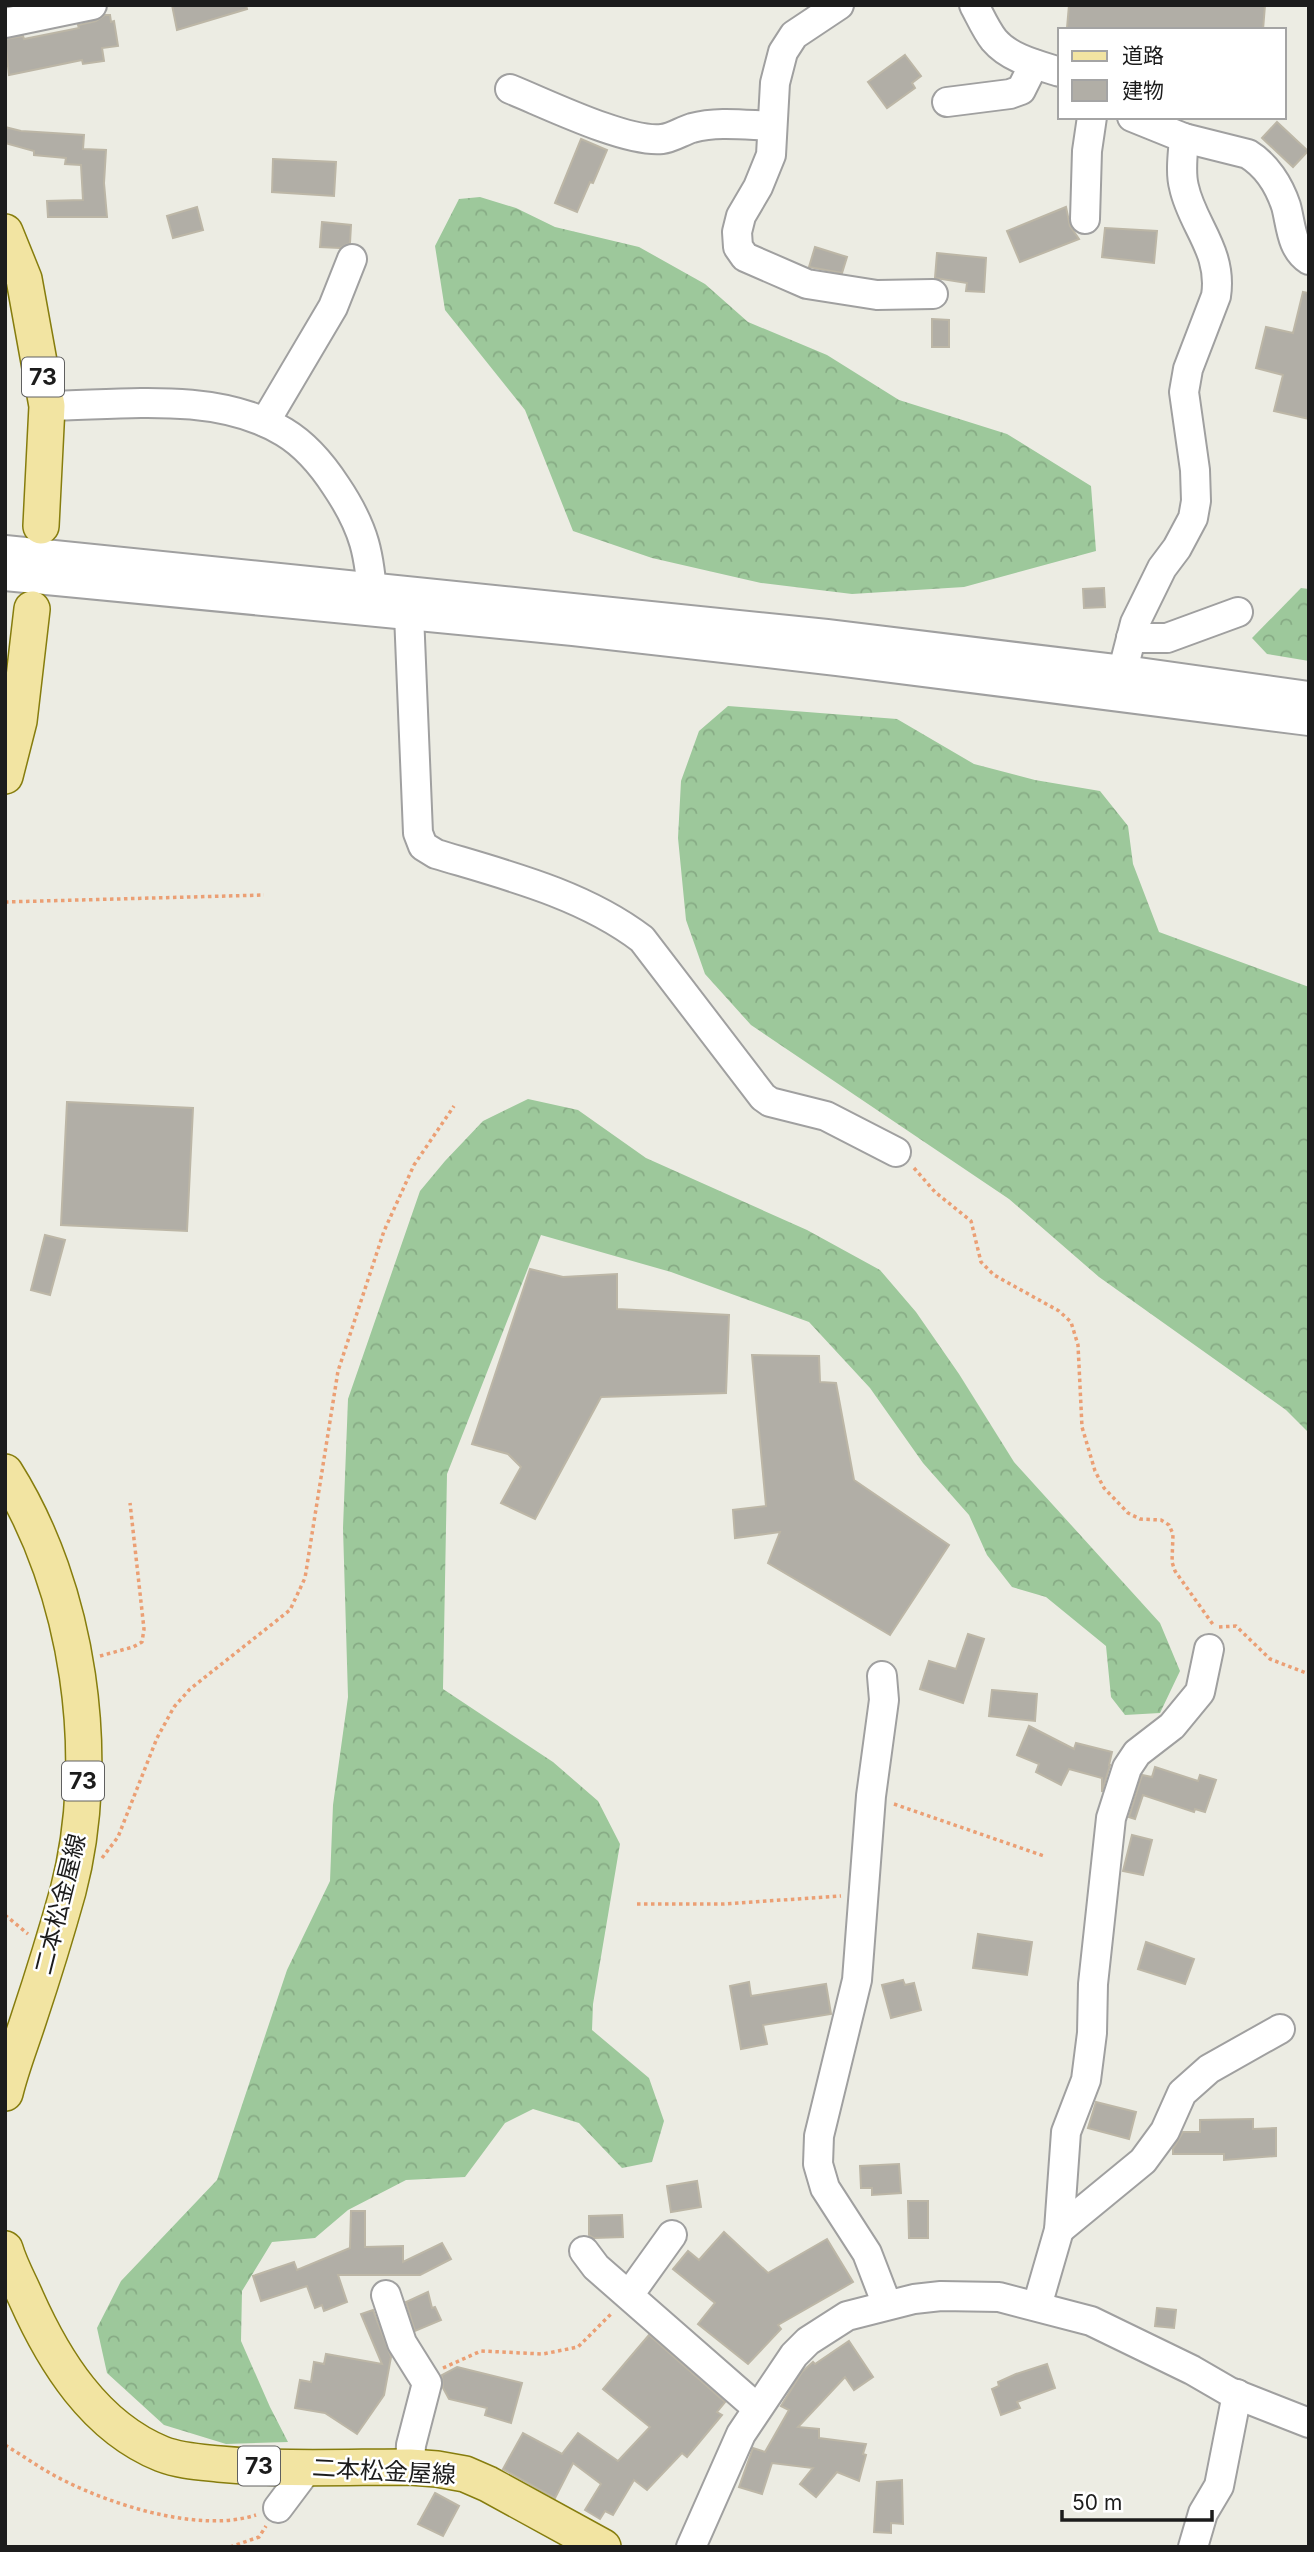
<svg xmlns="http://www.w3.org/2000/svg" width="1314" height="2552" font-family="Inter,'Noto Sans JP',sans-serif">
	<defs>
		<pattern id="forest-crowns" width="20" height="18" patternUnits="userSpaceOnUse" patternTransform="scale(1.75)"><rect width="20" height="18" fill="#9dc89b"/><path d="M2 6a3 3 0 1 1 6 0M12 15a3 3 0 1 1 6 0" fill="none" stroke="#87ab85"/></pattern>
	</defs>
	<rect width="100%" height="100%" fill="#ecece3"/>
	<g fill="url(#forest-crowns)">
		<polygon points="480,197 516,208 555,227 639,247 705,284 748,322 827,355 899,400 1007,434 1091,486 1096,551 964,587 852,594 761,583 652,558 573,531 525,410 445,310 435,246 459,199"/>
		<polygon points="1301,588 1309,589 1309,661 1267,654 1252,638"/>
		<polygon points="728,706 897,719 974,764 1035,780 1100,791 1128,826 1133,864 1159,932 1309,987 1309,1433 1286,1410 1099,1277 1009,1199 751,1025 705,974 686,920 678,838 681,781 699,731"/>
		<polygon points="528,1099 578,1110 646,1158 807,1230 880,1270 916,1312 959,1374 1014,1462 1160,1623 1180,1671 1160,1713 1125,1715 1111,1697 1106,1646 1046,1597 1012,1587 987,1555 969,1515 923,1463 870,1388 809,1322 671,1272 541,1235 447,1474 443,1689 553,1762 598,1801 620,1844 593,2004 592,2030 649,2078 664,2121 652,2162 622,2168 579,2123 533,2109 505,2123 465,2177 406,2180 348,2210 315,2238 272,2242 242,2291 241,2341 270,2407 288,2442 226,2444 164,2425 107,2373 97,2328 121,2281 217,2180 287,1970 330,1881 333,1805 348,1697 343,1528 348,1399 420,1191 445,1161 483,1121"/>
	</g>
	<g fill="#b1aea6" stroke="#bcb6a6" stroke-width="2">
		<polygon points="172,5 246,5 247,9 177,30"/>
		<polygon points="1069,5 1265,5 1263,30 1067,28"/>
		<polygon points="105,15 110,15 111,22 114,21 118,46 102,48 104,61 83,64 82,60 9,75 5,39 23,36 24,39 79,28 78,25 96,21"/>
		<polygon points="905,55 921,76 912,83 915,88 887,108 868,82"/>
		<polygon points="1277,122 1308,151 1293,167 1262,138"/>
		<polygon points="5,127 21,131 84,135 83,149 106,150 104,183 107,217 48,217 47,201 83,200 81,165 65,164 66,158 34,155 34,151 5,143"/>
		<polygon points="581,139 607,150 593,183 590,182 577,212 555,203"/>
		<polygon points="273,159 336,162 334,196 272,192"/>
		<polygon points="197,207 203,230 173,238 167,216"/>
		<polygon points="1066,207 1070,226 1079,239 1020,262 1007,231"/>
		<polygon points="322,222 351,225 350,243 340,248 320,247"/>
		<polygon points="1105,228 1157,231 1154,263 1102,257"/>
		<polygon points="815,247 847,257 842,273 809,267"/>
		<polygon points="937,253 986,258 984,292 966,291 967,283 935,278"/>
		<polygon points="1303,292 1309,293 1309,419 1274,411 1283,375 1256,368 1266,327 1293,333"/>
		<polygon points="932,319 949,320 949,347 932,347"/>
		<polygon points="1104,588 1105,607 1084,608 1083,589"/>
		<polygon points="67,1102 193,1108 187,1231 61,1225"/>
		<polygon points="45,1235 65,1240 50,1295 31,1290"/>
		<polygon points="530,1269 563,1277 617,1274 617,1309 729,1315 726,1393 601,1397 535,1519 501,1503 521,1467 508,1454 472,1444"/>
		<polygon points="752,1355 819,1356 820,1382 836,1383 854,1480 949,1545 890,1635 768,1563 780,1532 735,1538 733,1510 766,1506"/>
		<polygon points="968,1634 984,1639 963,1703 920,1689 929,1661 956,1669"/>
		<polygon points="992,1690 1037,1694 1035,1721 989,1716"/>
		<polygon points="1029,1726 1074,1749 1076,1743 1112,1752 1109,1765 1110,1765 1102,1792 1102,1778 1069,1769 1061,1785 1036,1772 1039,1764 1017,1755"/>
		<polygon points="1155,1767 1198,1781 1200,1775 1216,1780 1205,1812 1195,1809 1194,1812 1143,1795 1135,1819 1129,1817 1142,1775 1152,1777"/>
		<polygon points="1132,1835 1152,1840 1143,1875 1123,1871"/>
		<polygon points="978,1934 1032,1942 1027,1975 973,1968"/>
		<polygon points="1146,1942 1194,1959 1185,1984 1138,1969"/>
		<polygon points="903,1980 905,1985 914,1983 921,2010 891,2018 882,1985"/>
		<polygon points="749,1982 751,1996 826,1984 831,2014 763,2025 767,2044 741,2049 730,1986"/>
		<polygon points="1096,2102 1136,2112 1129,2139 1088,2128"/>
		<polygon points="1253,2119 1253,2129 1276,2128 1276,2156 1224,2160 1224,2154 1173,2154 1173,2149 1183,2132 1200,2132 1200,2120"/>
		<polygon points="899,2164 901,2193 872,2195 872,2188 861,2188 860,2166"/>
		<polygon points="697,2181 701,2207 671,2212 667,2186"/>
		<polygon points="908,2201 928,2201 928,2238 909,2238"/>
		<polygon points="351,2211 365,2211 365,2247 403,2246 403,2262 442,2243 451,2259 420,2275 338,2275 347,2302 324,2311 322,2305 315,2308 307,2286 261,2301 253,2276 294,2262 297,2270 350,2248"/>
		<polygon points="622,2215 623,2237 594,2238 589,2235 589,2216"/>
		<polygon points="724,2232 768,2273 827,2239 853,2282 778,2325 781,2329 748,2364 698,2324 715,2303 673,2269 688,2251 699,2260"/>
		<polygon points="428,2292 432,2308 435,2307 441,2320 415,2331 406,2302"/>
		<polygon points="1157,2308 1176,2310 1174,2328 1155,2326"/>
		<polygon points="373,2310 391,2357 384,2395 357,2434 325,2413 295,2408 300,2380 311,2382 314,2362 324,2364 326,2354 382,2364 361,2314"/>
		<polygon points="649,2335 725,2402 717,2412 722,2415 687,2457 682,2453 647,2490 634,2480 613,2515 605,2511 600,2519 585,2510 601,2484 573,2463 555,2498 503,2469 523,2433 562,2454 578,2433 618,2461 650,2427 603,2389"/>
		<polygon points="849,2341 873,2377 854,2390 845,2377 798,2427 819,2429 819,2438 866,2444 863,2454 866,2455 859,2481 837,2472 816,2497 800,2484 813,2468 772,2463 762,2494 739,2487 753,2448 765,2452 789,2410 781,2406 802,2372 813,2362 815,2364"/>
		<polygon points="1047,2364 1055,2388 1017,2402 1020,2408 1001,2415 992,2389 999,2386 998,2382 1016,2374"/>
		<polygon points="457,2367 522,2383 511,2423 485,2415 487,2408 449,2399 443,2388 442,2375"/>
		<polygon points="902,2480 903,2524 891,2523 891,2533 874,2532 877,2482"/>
		<polygon points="435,2493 459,2506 443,2536 418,2524"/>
	</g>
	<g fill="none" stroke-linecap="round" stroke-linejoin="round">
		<g stroke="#a0a0a0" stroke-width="32">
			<g id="minor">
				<polyline points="839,5 794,35 783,52 775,83 771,155 758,187 741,216 737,232 738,247 745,257 807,284 877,295 933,294"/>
				<path d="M974,5c6,11 12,25 20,35 16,19 44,25 66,32"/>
				<polyline points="5,23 92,5"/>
				<path d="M510,89c35,14 116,54 152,50 10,-1 20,-8 30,-11 26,-7 53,-3 80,-2"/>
				<polyline points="947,102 1010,94 1021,90 1034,64"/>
				<path d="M1132,117l52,21 64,16c18,11 31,31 38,52 5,18 5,43 23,54"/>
				<polyline points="1085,219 1087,151 1092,117"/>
				<path d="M47,406c76,-1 169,-15 237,26 20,12 39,34 52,54 29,43 34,69 37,120"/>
				<polyline points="265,422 333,307 352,259"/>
				<polyline points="5,550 827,634 1123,670 1309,696"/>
				<polyline points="5,576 573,631 837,661 1309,721"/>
				<path d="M409,614l9,219 5,13 13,8c70,21 147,40 206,85l121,158 7,5 56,14 70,36"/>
				<polyline points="1131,638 1167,638 1238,612"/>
				<path d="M1118,689l17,-66 27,-55 15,-20 16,-30 3,-17 -1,-31 -11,-78 4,-23 28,-73c7,-45 -24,-71 -32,-109 -4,-15 -1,-34 0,-49"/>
				<polyline points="882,1676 884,1700 871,1796 857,1980 819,2136 818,2164 825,2188 867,2253 887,2305"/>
				<polyline points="1059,2230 1143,2161 1165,2131 1182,2093 1209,2069 1280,2029"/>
				<polyline points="584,2251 596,2267 757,2408"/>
				<polyline points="386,2295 402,2343 427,2383 411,2445 410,2467"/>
				<polyline points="629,2295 672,2235"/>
				<polyline points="1037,2306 1059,2230 1066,2132 1086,2080 1092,2033 1093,1984 1111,1818 1127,1768 1137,1753 1172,1726 1200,1692 1209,1649"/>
				<polyline points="278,2508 308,2468"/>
				<polyline points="691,2547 741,2434 794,2355 808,2341 847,2316 914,2299 941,2296 999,2297 1091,2321 1192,2370 1230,2392 1309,2423"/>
				<polyline points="1193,2547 1203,2513 1219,2486 1237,2394"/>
			</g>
		</g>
		<g stroke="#867d0e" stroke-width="38">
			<g id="major">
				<polyline points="5,232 24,279 47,406 41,526"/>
				<polyline points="5,776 19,721 32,609"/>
				<path d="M5,1472c74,117 98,286 63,419 -12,43 -25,85 -39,127 -8,25 -18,50 -24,75"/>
				<path d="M5,2249c5,17 14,33 21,49 28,63 69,129 136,156 18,7 38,8 57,10 64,6 128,3 191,3l27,2 28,5 23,10 115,63"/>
			</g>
		</g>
		<g stroke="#eb9f74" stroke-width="3.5" stroke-dasharray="3.5 3.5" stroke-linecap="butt">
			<polyline points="5,902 264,895"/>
			<polyline points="914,1168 935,1192 971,1221 981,1262 994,1275 1059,1311 1071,1322 1078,1345 1082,1427 1095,1471 1104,1488 1128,1513 1140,1519 1161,1520 1169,1525 1173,1534 1172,1562 1175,1571 1214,1626"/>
			<polyline points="1219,1627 1236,1626 1270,1659 1309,1674"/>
			<polyline points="100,1656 133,1647 142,1642 144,1629 130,1503"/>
			<polyline points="894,1804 1044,1856"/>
			<polyline points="102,1858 118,1837 157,1738 174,1707 190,1689 290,1610 305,1578 338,1371 384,1231 414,1165 454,1106"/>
			<polyline points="637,1904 723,1904 841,1896"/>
			<polyline points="5,1915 28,1934"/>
			<polyline points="443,2368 481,2351 543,2354 578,2347 612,2313"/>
			<path d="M5,2445c20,12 39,26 60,36 50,25 136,52 191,34"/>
			<polyline points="230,2547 259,2537 266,2526"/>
		</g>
		<use href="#minor" stroke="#fff" stroke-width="28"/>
		<use href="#major" stroke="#f2e4a2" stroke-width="35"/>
	</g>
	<g text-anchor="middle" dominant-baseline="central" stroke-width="5" stroke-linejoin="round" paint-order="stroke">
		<g fill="#fff" stroke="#606060" stroke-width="2">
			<rect x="22" y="357.5" width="42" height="39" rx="5"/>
			<rect x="62" y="1761.5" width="42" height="39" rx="5"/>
			<rect x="238" y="2446.5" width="42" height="39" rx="5"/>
		</g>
		<g font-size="23" font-weight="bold" fill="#1c1c1c">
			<text x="43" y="377">73</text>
			<text x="83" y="1781">73</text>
			<text x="259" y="2466">73</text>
		</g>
		<g font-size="24" fill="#1c1c1c" stroke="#fff">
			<text transform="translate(60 1904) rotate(-76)">二本松金屋線</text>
			<text transform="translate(384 2471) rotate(3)">二本松金屋線</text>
		</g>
	</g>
	<rect width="1314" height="2552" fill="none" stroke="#1c1c1c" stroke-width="14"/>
	<rect x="1058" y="28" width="228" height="91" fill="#ffffff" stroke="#a4a4a4" stroke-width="2"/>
	<rect x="1072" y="51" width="35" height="10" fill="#f2e4a2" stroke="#a4a4a4" stroke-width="2"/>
	<text x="1122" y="63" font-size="21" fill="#1c1c1c">道路</text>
	<rect x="1072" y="80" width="35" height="21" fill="#b1aea6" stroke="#a4a4a4" stroke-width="2"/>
	<text x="1122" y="98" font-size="21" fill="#1c1c1c">建物</text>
	<path d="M1062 2510v10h150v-10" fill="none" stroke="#1c1c1c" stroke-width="3.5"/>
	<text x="1072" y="2510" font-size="21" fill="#1c1c1c" stroke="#ffffff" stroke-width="5" paint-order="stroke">50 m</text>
</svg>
